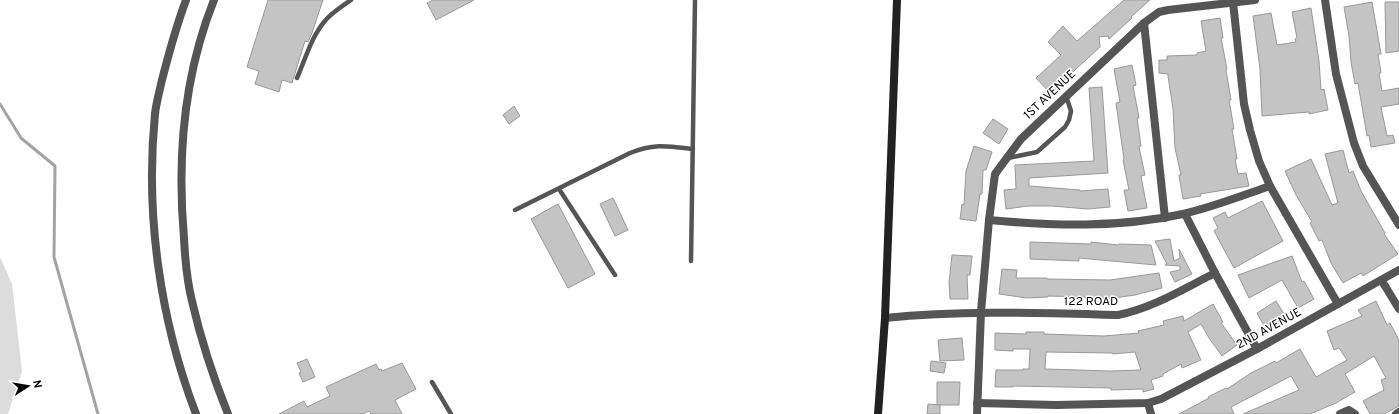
<svg xmlns="http://www.w3.org/2000/svg" width="1399" height="414" font-family="Overpass,sans-serif">
	<rect width="100%" height="100%" fill="#fff"/>
	<polygon fill="#dcdcdc" points="0,257 12,284 22,371 8,414 0,414"/>
	<g fill="none" stroke-linecap="round" stroke-linejoin="round">
		<polyline stroke="#a3a3a3" stroke-width="3" points="0,104 21,138 55,166 54,257 98,414"/>
	</g>
	<g fill="#c4c4c4" stroke="#999" fill-rule="evenodd">
		<polygon points="268,0 323,0 312,33 308,42 305,41 292,83 282,80 279,92 255,84 259,71 247,67"/>
		<polygon points="433,0 474,0 436,20 427,3"/>
		<polygon points="1124,0 1150,0 1131,17 1132,18 1109,39 1108,36 1099,37 1100,47 1050,93 1036,78 1061,55 1048,42 1063,26 1077,41"/>
		<polygon points="1372,2 1381,54 1378,54 1381,73 1379,73 1382,91 1399,88 1399,104 1381,107 1387,136 1393,135 1395,143 1371,147 1369,135 1367,136 1358,83 1355,84 1351,62 1349,36 1344,7"/>
		<polygon points="1385,2 1399,2 1399,51 1386,53"/>
		<polygon points="1311,8 1319,61 1321,90 1324,89 1328,110 1309,114 1309,112 1262,116 1260,69 1253,16 1271,13 1277,45 1296,42 1295,39 1297,38 1292,12"/>
		<polygon points="1220,18 1223,38 1221,38 1227,69 1226,70 1231,100 1229,100 1234,129 1232,129 1237,159 1235,159 1238,174 1246,173 1249,186 1200,194 1201,196 1183,199 1179,175 1181,175 1175,148 1173,109 1168,76 1168,74 1159,73 1159,60 1167,60 1167,56 1197,55 1197,53 1206,51 1201,21"/>
		<polygon points="1132,65 1136,85 1133,86 1139,118 1137,118 1141,146 1139,147 1145,175 1141,176 1147,208 1128,211 1124,190 1129,190 1123,160 1124,159 1116,103 1120,102 1114,69"/>
		<polygon points="1102,87 1108,173 1029,178 1029,186 1080,190 1080,191 1108,189 1110,207 1088,209 1052,206 1028,206 1006,209 1004,190 1016,189 1015,165 1094,161 1089,88"/>
		<polygon points="514,106 520,116 509,124 503,115"/>
		<polygon points="993,119 1008,129 999,144 983,133"/>
		<polygon points="974,146 992,152 986,170 983,170 982,194 980,194 976,221 960,219 962,204 964,205 966,171"/>
		<polygon points="1343,150 1349,173 1353,171 1361,191 1385,233 1384,234 1398,254 1363,276 1361,273 1343,283 1331,263 1322,240 1319,241 1310,223 1312,222 1296,195 1285,171 1311,159 1332,205 1338,203 1325,154"/>
		<polygon points="613,198 628,230 615,236 600,204"/>
		<polygon points="1262,201 1283,241 1234,268 1214,231 1218,228 1213,218 1225,212 1228,218"/>
		<polygon points="558,204 595,274 568,288 531,219"/>
		<polygon points="1170,239 1174,261 1180,258 1179,249 1192,274 1175,282 1170,272 1180,270 1180,266 1165,265 1167,264 1155,241"/>
		<polygon points="1030,242 1091,244 1091,242 1118,245 1119,244 1151,245 1156,265 1079,258 1079,261 1030,259"/>
		<polygon points="952,255 972,256 970,275 967,275 968,299 950,299 949,282"/>
		<polygon points="1292,256 1302,282 1304,281 1314,299 1298,308 1282,280 1249,298 1238,275"/>
		<polygon points="1002,269 1017,270 1016,278 1047,278 1047,279 1110,280 1159,273 1162,288 1135,295 1107,299 1085,298 1085,297 1048,296 1048,297 1027,298 999,294"/>
		<polygon points="1276,301 1287,319 1267,331 1257,313"/>
		<polygon points="1376,301 1387,325 1390,323 1399,340 1399,406 1384,414 1370,414 1363,401 1384,390 1381,380 1386,378 1374,356 1345,374 1355,392 1336,403 1310,414 1243,414 1299,390 1291,376 1231,407 1234,414 1179,414 1209,398 1208,397 1226,388 1227,389 1251,373 1275,361 1276,363 1300,349 1316,377 1347,360 1339,348 1334,350 1327,331 1362,316 1358,310"/>
		<path d="M1213,304l10,18 -2,1 16,22 -15,11 -13,-18 -8,-14 -13,8 13,28 -19,8 -1,-4 -18,10v2l-12,4 3,9 -11,3v-3l-32,1v-2l-98,-2v1h-18l1,-17h27v-1h6l1,-20h-17v2l-18,-1v-17l31,1v-2h18v2l60,2 35,-3 -1,-2 26,-6 -1,-4 20,-5 1,5zM1046,352l66,1 1,1 22,-2 6,18 -30,1 -66,-2z"/>
		<polygon points="962,338 964,360 940,361 938,340"/>
		<polygon points="307,359 315,377 303,382 299,373 301,372 297,363"/>
		<polygon points="931,361 946,363 944,373 930,371"/>
		<polygon points="402,363 416,389 395,400 402,414 371,414 369,411 363,414 279,414 304,401 307,407 330,396 326,387 376,364 379,370 381,369 382,371"/>
		<polygon points="937,382 960,382 959,405 937,405"/>
		<polygon points="928,404 940,405 940,414 927,414"/>
	</g>
	<g fill="none" stroke-linecap="round" stroke-linejoin="round">
		<g stroke="#555" stroke-width="4.5">
			<path d="M297,78c8,-18 14,-40 27,-56 7,-9 17,-15 27,-22"/>
			<polyline points="1008,158 1037,152 1065,127 1069,120 1071,111 1066,96"/>
			<polyline points="559,189 615,275"/>
			<path d="M515,210l115,-57c24,-10 38,-7 63,-4"/>
			<polyline points="691,261 695,0"/>
			<polyline points="432,382 451,414"/>
		</g>
		<g stroke="#555" stroke-width="8">
			<polyline points="1325,0 1336,74 1354,143 1363,166 1399,225"/>
			<polyline points="1233,2 1244,104 1250,130 1259,161 1270,186 1338,304"/>
			<polyline points="1144,23 1165,218"/>
			<polyline points="1185,214 1215,273 1257,349"/>
			<path d="M989,220c64,6 130,8 194,-6 30,-7 58,-18 87,-28"/>
			<polyline points="1382,281 1399,309"/>
			<path d="M885,318c78,-8 155,-5 233,-3 35,-7 65,-26 97,-42"/>
			<polyline points="977,403 1056,405 1148,403 1161,399 1257,349 1399,270"/>
			<polyline points="1148,403 1151,414"/>
			<polyline points="977,414 981,312 989,220 995,174 1021,139 1144,23 1159,12 1168,10 1255,0"/>
			<polyline points="1340,414 1349,410 1355,414"/>
			<polyline points="1396,414 1399,412"/>
		</g>
		<g stroke="#555" stroke-width="8">
			<path d="M186,0c-10,27 -18,56 -25,84 -2,10 -5,20 -6,30 -10,100 5,206 41,300"/>
			<path d="M214,0c-30,75 -37,158 -30,238 1,21 3,43 8,63 9,39 21,76 36,113"/>
		</g>
		<polyline stroke="#222" stroke-width="8" points="878,414 885,318 897,0"/>
	</g>
	<g text-anchor="middle" dominant-baseline="central" stroke-width="3" stroke-linejoin="round" paint-order="stroke">
		<g font-size="12" fill="#000" stroke="#fff">
			<text transform="translate(1050 95) rotate(-43)">1ST AVENUE</text>
			<text x="1091" y="302">122 ROAD</text>
			<text transform="translate(1269 329) rotate(-29)">2ND AVENUE</text>
		</g>
	</g>
	<g transform="translate(28 386) rotate(78)" stroke="#ffffff" stroke-width="3" paint-order="stroke">
	<path d="M0-3L7 15L0 10L-7 15Z" fill="#000000"/>
	<text y="-6" font-size="11" font-weight="bold" text-anchor="middle" fill="#000000">N</text>
	</g>
</svg>
